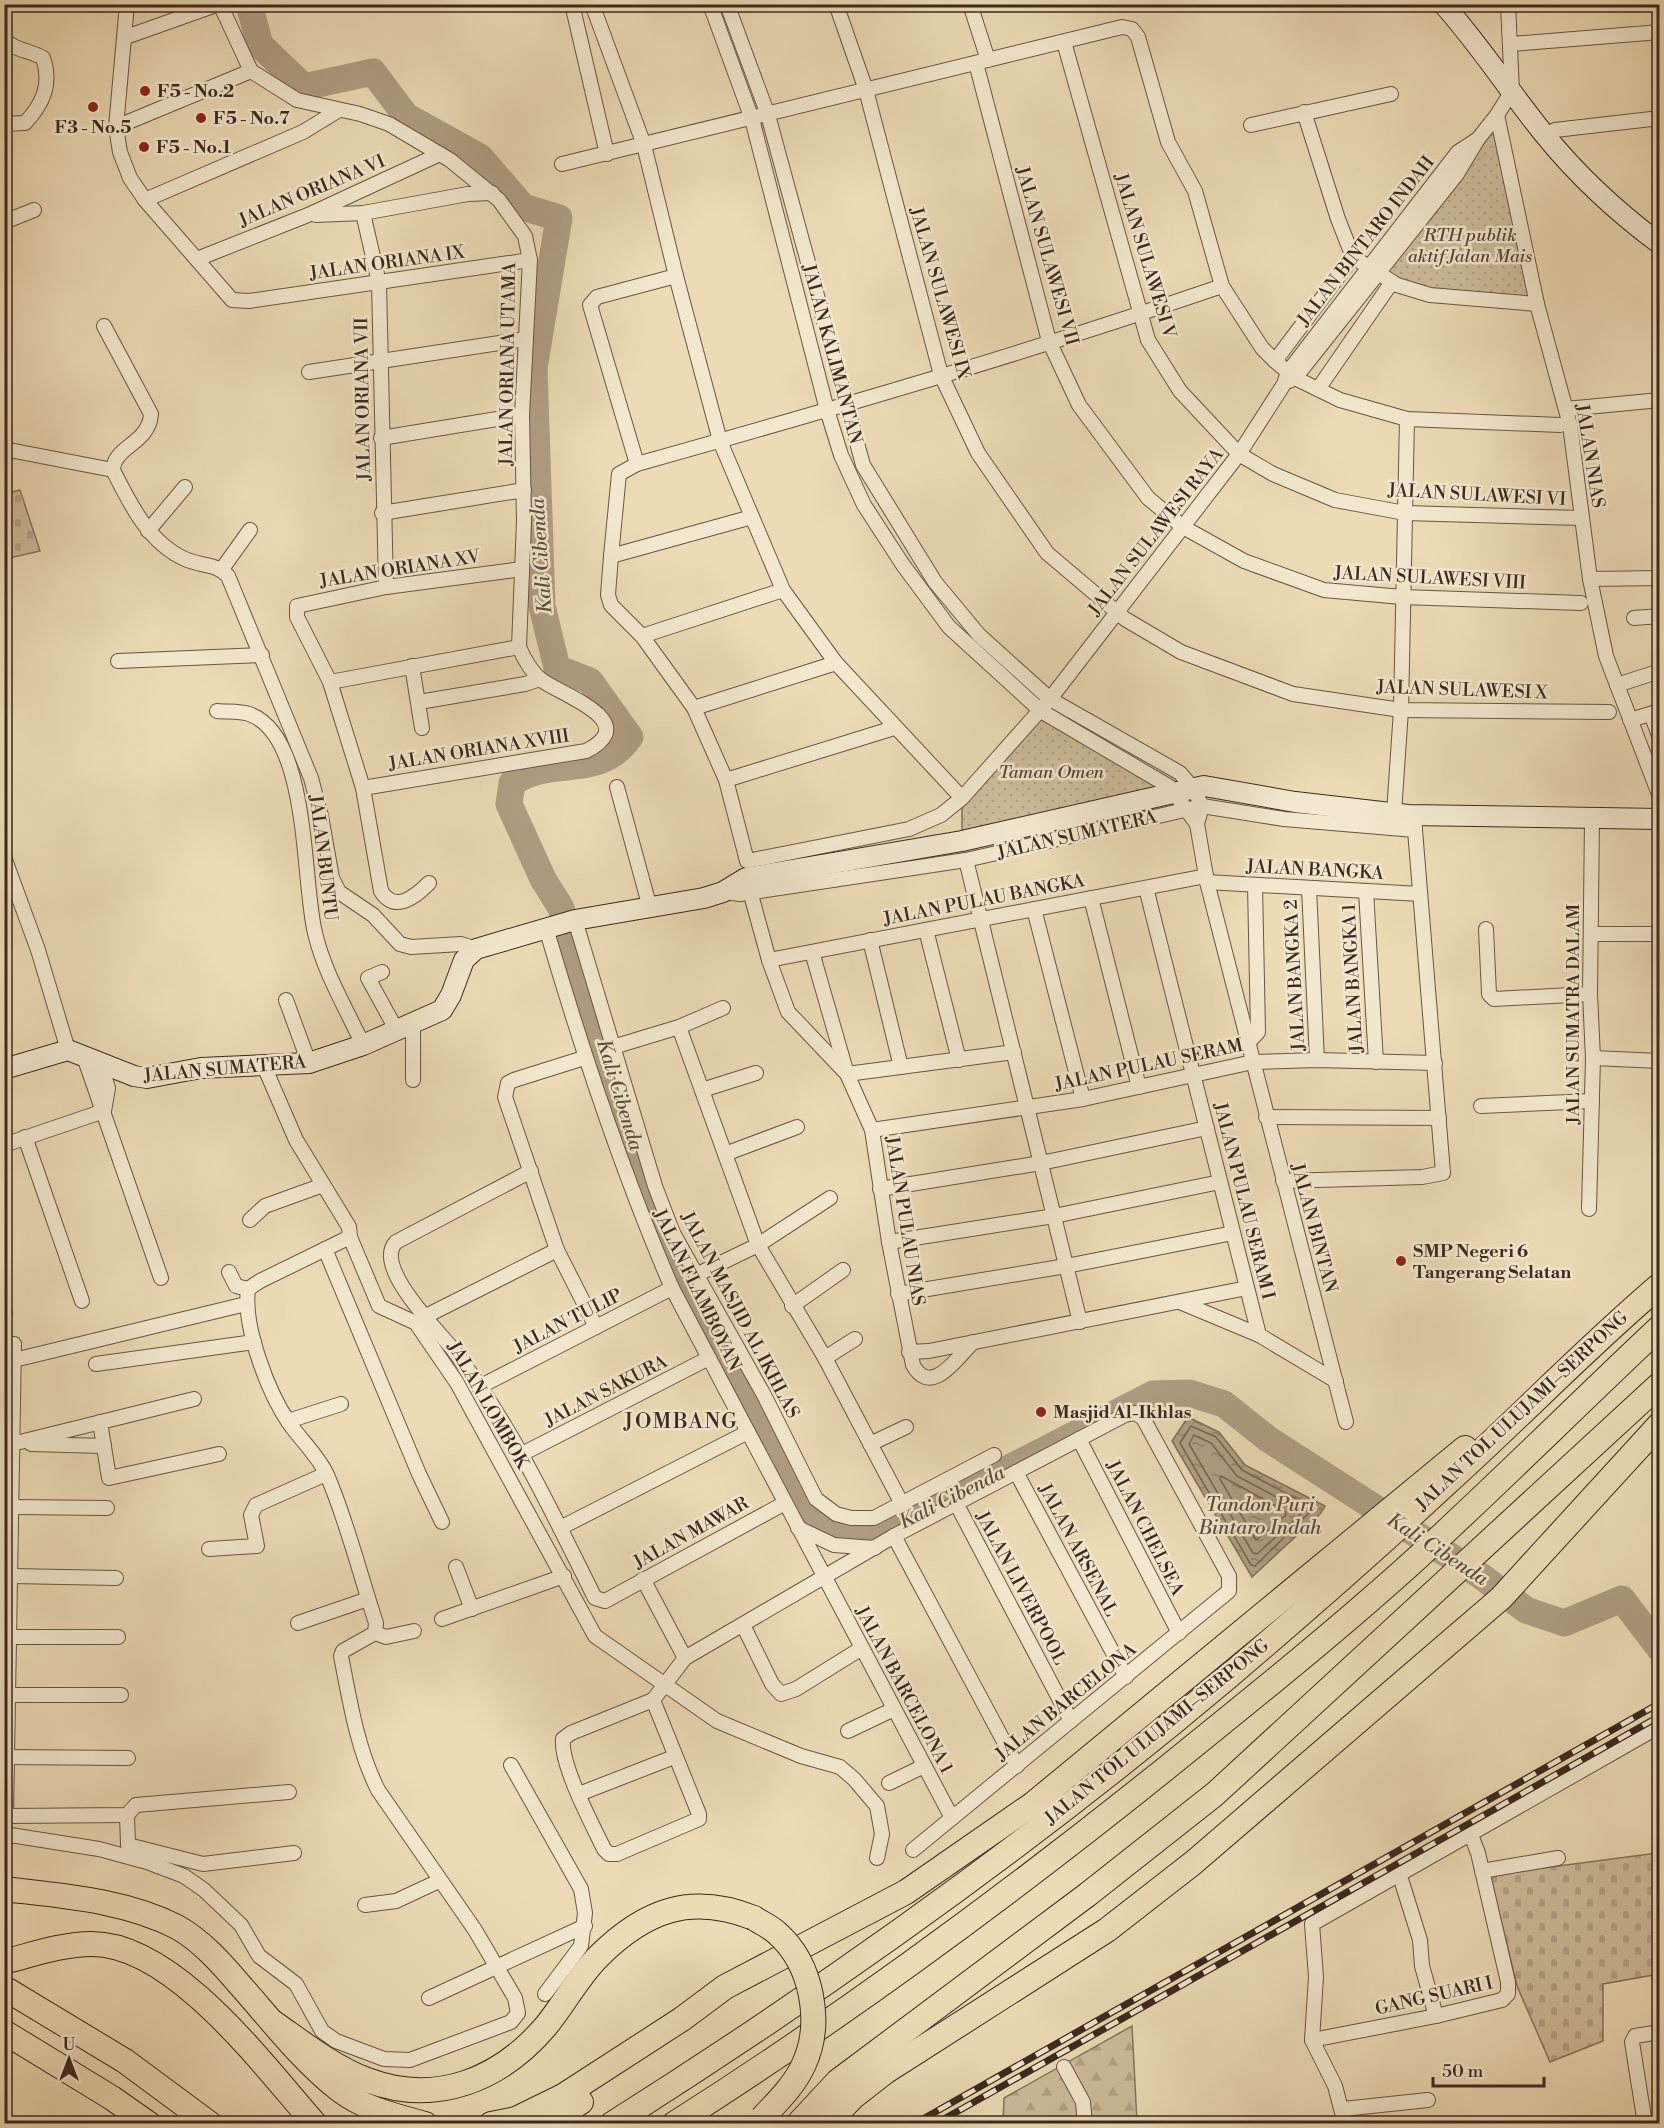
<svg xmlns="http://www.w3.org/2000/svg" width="1664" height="2128" font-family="'Libre Bodoni',serif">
	<defs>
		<pattern id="grass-dots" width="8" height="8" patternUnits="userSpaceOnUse" patternTransform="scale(1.5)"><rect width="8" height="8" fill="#cebd9c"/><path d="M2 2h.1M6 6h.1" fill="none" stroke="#b2a286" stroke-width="1.8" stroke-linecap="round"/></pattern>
		<pattern id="forest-firs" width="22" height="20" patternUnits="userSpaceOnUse" patternTransform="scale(1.5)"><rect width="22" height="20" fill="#cebd9c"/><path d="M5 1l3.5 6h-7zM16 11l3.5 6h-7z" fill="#b2a286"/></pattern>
		<pattern id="cemetery-stones" width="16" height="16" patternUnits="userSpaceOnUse" patternTransform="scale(1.5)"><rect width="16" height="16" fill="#cebd9c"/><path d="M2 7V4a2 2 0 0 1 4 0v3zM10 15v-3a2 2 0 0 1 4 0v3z" fill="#b2a286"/></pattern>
		<pattern id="water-ripples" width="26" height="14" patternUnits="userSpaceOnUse" patternTransform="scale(1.5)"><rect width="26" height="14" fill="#b09e83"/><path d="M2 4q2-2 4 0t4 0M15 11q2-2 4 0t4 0" fill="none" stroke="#90816b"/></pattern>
	</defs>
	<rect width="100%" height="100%" fill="#ecdbb5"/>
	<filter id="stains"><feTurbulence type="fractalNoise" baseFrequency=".00333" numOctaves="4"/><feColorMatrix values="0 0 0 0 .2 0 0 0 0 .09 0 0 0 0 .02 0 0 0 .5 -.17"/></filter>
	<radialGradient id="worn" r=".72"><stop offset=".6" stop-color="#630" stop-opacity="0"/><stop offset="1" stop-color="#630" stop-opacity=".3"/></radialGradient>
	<g fill="url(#grass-dots)" stroke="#85735e" stroke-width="1.5">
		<polygon points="1497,115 1537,304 1430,295 1379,274"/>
		<polygon points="1041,711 1175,793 962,841 962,798"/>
	</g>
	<polygon fill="url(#forest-firs)" stroke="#85735e" stroke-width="1.5" points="1132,2026 1137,2123 1003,2124 1004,2098"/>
	<g fill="url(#cemetery-stones)" stroke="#85735e" stroke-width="1.5">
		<polygon points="20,490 40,551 5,559 5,494"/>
		<polygon points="1657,1853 1659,1974 1603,1984 1603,2041 1550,2062 1517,1986 1490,1875"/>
	</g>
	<polygon fill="url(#water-ripples)" stroke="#826f5c" stroke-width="1.5" points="1188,1417 1219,1432 1245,1465 1325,1506 1320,1514 1252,1577 1172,1441"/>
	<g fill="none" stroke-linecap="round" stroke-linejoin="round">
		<g stroke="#766452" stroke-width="1.5">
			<polygon points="1191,1426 1216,1437 1242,1470 1314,1508 1255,1566 1251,1565 1180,1443"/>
			<polygon points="1194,1435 1211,1443 1237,1476 1301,1510 1301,1514 1257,1554 1253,1553 1189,1444"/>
			<polygon points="1221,1476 1285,1511 1286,1515 1256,1540 1220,1479"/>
		</g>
		<path stroke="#b09e83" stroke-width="27" d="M249,4l11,41 44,42 69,-15 33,44 74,41 43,50 36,11 -25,150 8,238 15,62 33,13 40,56c-32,45 -80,18 -118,46l-3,21 34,75 18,29 34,117 63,193 155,294c25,18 48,22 78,17l262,-135 36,-1 35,11 44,35 213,137 45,34 38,13 58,-24 38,50"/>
		<g stroke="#685646" stroke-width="16">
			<g id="street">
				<polyline points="127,4 116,127 120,152 130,178 145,200 232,300 249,301 530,260"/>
				<path d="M220,4l31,67 46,29 63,14 29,10 61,36 49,40 26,36 5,24 -8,155 2,106 -5,126c5,12 11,23 21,32 18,15 105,42 46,72l-223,37"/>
				<polyline points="572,4 607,154"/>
				<polyline points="592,4 644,145 676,276 720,441 783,590 836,663 962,798"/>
				<polyline points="710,4 752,119 827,410 841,455 864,505 903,565 949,627 1041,711 1170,787 1197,824"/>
				<polyline points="727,4 768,115 863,465 935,582 979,635 1050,699 1180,773 1193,788 1202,806 1197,824 1207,882 1346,1422"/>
				<polyline points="836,4 866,90 941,375 978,453 1047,553 1125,619 1181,652 1293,694 1401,710 1609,712"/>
				<polyline points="970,4 988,60"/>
				<polyline points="1281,4 1287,4"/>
				<polyline points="126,37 219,4"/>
				<path d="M4,39c11,12 26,11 39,19 9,26 0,46 -18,65l-21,1"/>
				<polyline points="1064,42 1148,340 1180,391 1239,454 1273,474 1335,500 1405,513 1581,518"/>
				<polyline points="1511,44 1660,32"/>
				<polyline points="976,63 1049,341 1079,405 1148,498 1183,527 1244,561 1324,590 1402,597 1581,603"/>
				<polyline points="1304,112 1338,219 1353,257 1397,285 1430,295 1537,304"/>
				<polyline points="1497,115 1537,304 1570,425 1590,579 1606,656 1660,797"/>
				<polyline points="1251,125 1391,94"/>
				<polyline points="116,127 251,71"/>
				<polyline points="1544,135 1555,130 1660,118"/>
				<polyline points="562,164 1122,27 1132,29 1138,37 1168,142 1195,191 1222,286 1262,348 1275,361 1295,378 1340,400 1407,419 1560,425"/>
				<polyline points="145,200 303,132 339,110"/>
				<polyline points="363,213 379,283 386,587"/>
				<polyline points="316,215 363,213 468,194 492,193"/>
				<polyline points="4,222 34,210"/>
				<polyline points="197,259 308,215 440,154"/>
				<path d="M1222,286c-192,66 -389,123 -585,178l-18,10 -8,82 -3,39 3,10 31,31 52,72 32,72 21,81 162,-32 32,-14 21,-17 88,-99 189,-245 45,-70 4,-12 170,-220 20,-13"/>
				<path d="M104,326l47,88c-2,30 -37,32 -38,56 17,34 36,73 72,89 15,7 31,4 43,17l83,202 10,38 11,62 7,14 34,23 27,29 11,3 50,-3 15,5"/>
				<polyline points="1275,361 1353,257"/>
				<polyline points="309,372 526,339"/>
				<polyline points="1289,381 1295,378 1457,174 1478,139 1497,115 1512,91 1508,4"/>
				<polyline points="1318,389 1392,282"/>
				<polyline points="1566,409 1660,400"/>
				<polyline points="381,438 522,415"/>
				<polyline points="4,449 113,470"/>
				<polyline points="637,464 590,305 597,297 676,276"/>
				<polyline points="382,513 524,490"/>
				<polyline points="148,531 185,487"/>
				<polyline points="611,556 752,517"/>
				<polyline points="222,569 250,530"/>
				<polyline points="1590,579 1660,578"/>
				<polyline points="1634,618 1660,616"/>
				<polyline points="642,636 783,590"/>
				<polyline points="118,661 262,655"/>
				<polyline points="412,666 422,728"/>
				<polyline points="330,682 519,647"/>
				<polyline points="1617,685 1660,671"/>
				<polyline points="419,702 525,684 540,679"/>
				<polyline points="694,708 836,663"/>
				<path d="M217,711c10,1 23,0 32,3 61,21 53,167 66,219 9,39 31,75 48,112"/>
				<polyline points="1651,714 1660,738"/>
				<polyline points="1630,720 1660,711"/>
				<polyline points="726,780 894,728"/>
				<polyline points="617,787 650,908"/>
				<polyline points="1394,813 1401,710 1407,419"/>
				<polyline points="4,857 38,950 68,1050"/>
				<polyline points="966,860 1080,1322"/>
				<polyline points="1207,882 1420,894"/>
				<path d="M429,883c-13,13 -34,31 -48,8l-18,-103 -33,-106 -33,-65v-11l89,-19 136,-18"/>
				<path d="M748,884l21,76 19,52 59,62 25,56 17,112 24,123c18,33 44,-7 60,-23"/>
				<polyline points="1146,888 1259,1335"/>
				<polyline points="1309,888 1317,1060"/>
				<polyline points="1366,891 1376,1062"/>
				<polyline points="723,892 740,894 966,860 1202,806 1284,819 1415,830 1415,815"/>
				<polyline points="1091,898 1139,1087"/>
				<polyline points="1034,909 1083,1099"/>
				<polyline points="575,920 655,1186 673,1233 764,1395 816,1499 836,1514 851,1518 874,1518 994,1455"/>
				<path d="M546,928c36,123 75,242 126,360l280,530"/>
				<polyline points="1486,929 1489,994 1494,999 1590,994"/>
				<polyline points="926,930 959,1060"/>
				<polyline points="1591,934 1660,934"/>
				<polyline points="870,940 901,1067"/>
				<polyline points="812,952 847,1074 1014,1052"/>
				<polyline points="769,960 1206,876"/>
				<polyline points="382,972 368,978 397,1031"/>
				<polyline points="286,1000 309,1063"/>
				<polyline points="679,1027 758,1245 825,1358 902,1504"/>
				<polyline points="1248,1043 1258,1032 1255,885"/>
				<polyline points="613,1047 679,1027 723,1008"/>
				<polyline points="83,1054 161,1278"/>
				<polyline points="584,1058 514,1080 508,1083 505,1097 557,1250 596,1327"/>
				<polyline points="1593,1058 1660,1061"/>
				<polyline points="100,1062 108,1088 104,1111"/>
				<polyline points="264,1066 296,1140 349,1227 350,1237 379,1306 416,1323 457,1383 595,1636 717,1721 801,1756 840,1767 854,1779 877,1806 882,1834 877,1858"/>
				<polyline points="413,1080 413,1025"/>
				<polyline points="702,1090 756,1073"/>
				<polyline points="1481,1106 1592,1101"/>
				<polyline points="1266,1117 1439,1118"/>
				<polyline points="872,1130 1083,1099 1253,1062 1317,1060 1435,1063"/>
				<polyline points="25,1137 82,1301"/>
				<polyline points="4,1145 104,1111"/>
				<polyline points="725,1154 797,1127"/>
				<path d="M531,1171l-135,71c-24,25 44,90 59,110 57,74 98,162 140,246l10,3 180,-98"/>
				<polyline points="1283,1181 1422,1177 1443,1173 1415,830"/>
				<polyline points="880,1189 1041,1163 1207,1128"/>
				<polyline points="1589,1209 1593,1058 1590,994 1592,819"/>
				<polyline points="250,1220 265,1206 323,1185"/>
				<polyline points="889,1242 1054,1216 1220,1182"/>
				<polyline points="325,1249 419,1474 442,1522"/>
				<polyline points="229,1272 236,1286 248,1289"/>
				<polyline points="696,1275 758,1245 830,1198"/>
				<path d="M248,1289c-5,38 20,103 41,134 12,17 30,34 38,52 20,46 33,100 49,148l-1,10"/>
				<polyline points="248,1289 260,1281 350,1237"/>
				<polyline points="898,1294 1066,1266 1233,1233"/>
				<polyline points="1180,1302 1259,1335 1336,1381"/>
				<polyline points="792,1306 843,1270"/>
				<polyline points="4,1312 5,1313"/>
				<polyline points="424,1317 557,1250"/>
				<polyline points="4,1344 14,1344 6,1816 127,1815 136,1805 289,1792"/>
				<polyline points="909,1352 929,1351 1247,1288"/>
				<polyline points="825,1358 855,1339"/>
				<polyline points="14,1360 246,1304"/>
				<polyline points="96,1364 254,1342"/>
				<polyline points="479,1387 672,1288"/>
				<polyline points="288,1421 341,1404"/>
				<polyline points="100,1422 109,1478 219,1454"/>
				<polyline points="1079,1439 1179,1633"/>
				<polyline points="12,1444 194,1399"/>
				<polyline points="31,1444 104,1446"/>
				<polyline points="870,1444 906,1427"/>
				<polyline points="520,1455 709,1358"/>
				<polyline points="1016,1472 1126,1677"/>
				<polyline points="956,1503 1071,1721"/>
				<polyline points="12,1507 107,1508"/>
				<polyline points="560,1528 748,1432"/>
				<polyline points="798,1528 834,1545 875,1548"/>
				<polyline points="894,1536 1017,1766"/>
				<polyline points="209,1549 257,1546 251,1515 256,1505 326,1474"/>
				<polyline points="456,1567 472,1609"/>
				<polyline points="11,1576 116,1578"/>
				<polyline points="643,1579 685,1658"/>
				<polyline points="442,1619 564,1576"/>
				<polyline points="298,1623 368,1599"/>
				<polyline points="743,1625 772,1684 781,1694 796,1689 862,1648"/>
				<polyline points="375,1633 386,1637 414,1631"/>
				<polyline points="10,1637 118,1637"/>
				<polyline points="9,1695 121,1695"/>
				<polyline points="653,1700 685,1658 894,1536 1125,1415 1135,1413 1143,1418 1229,1576 1229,1591 913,1850"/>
				<path d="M653,1700l46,114v5l-82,35h-8l-5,-5c-12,-25 -44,-85 -41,-110l8,-6z"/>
				<polyline points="848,1731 894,1709"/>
				<polyline points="4,1757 128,1758"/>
				<polyline points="511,1765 581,1889 585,1913 581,1946 545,1994"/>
				<polyline points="889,1783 924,1766"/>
				<polyline points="579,1794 674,1757"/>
				<polyline points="127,1815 128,1845 203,1864 294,1853"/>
				<path d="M4,1834l95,15 48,13 37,14 20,14 37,35 18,31 37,28 26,47 14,10 48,18 26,1 101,-38 7,-9 -3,-15 -40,-68 -97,-140c-21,-42 -28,-88 -37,-134l2,-5 32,-18"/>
				<polyline points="1482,1871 1558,1858"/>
				<polyline points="1399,1873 1420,1940 1422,1966 1436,2016"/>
				<polyline points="365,1905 396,1901 439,1881"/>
				<polyline points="429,1998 585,1926"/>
				<polyline points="1312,2040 1436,2016 1502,2000 1508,1994 1508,1982 1478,1853 1471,1835"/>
				<polyline points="1064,2067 1083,2102 1085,2124"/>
				<polyline points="1343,2109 1428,2100"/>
				<polyline points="1345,2124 1335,2086 1312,2040 1316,1977 1312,1924 1660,1726"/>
				<polyline points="1645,2124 1632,2042 1635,2036 1660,2032"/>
			</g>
		</g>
		<g stroke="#3c2921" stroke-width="22">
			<g id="secondary">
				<path d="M1443,4c37,41 66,87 101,130 33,41 73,78 116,110"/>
				<polyline points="4,1069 68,1050 134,1076 147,1078 201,1068 309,1063 363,1045 442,1010 451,995 464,960 476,949 575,920 704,898 723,892 746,878 962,841 1204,786 1295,802 1408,815 1660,819"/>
			</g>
		</g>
		<g stroke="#3c2921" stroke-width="26">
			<g id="highway">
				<path d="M4,1889c59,7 120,11 173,38 25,14 45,37 63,58 32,36 62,76 101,106 24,18 55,25 84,33"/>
				<path d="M11,1960c26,-7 54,-16 81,-16 82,0 172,122 223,180"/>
				<polyline points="4,1988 125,2061 210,2124"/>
				<path d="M274,2023c30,21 59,44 93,57 69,26 133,0 179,-54 18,-22 32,-49 52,-69 47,-47 93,-64 156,-39"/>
				<polyline points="4,2032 112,2098 149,2124"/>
				<polyline points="491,2124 516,2119 563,2096 682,2019 725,1987 906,1892 1033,1804 1465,1448"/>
				<polyline points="547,2124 581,2102"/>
				<path d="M612,2124c215,-136 423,-284 617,-448 74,-63 147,-127 218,-193 72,-65 139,-135 213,-198"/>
				<path d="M674,2124c178,-113 348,-239 511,-371 78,-63 156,-126 230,-193 83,-76 163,-156 245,-233"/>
				<polyline points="798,2124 838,2081 1087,1895 1215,1794 1660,1384"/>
				<polyline points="827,2124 853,2097 885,2072 1107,1930 1193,1863 1501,1598 1660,1424"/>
			</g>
		</g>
		<use href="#street" stroke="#f3e8cf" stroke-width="14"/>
		<use href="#secondary" stroke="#f3e8cf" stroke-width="20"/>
		<use href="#highway" stroke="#ecdbb5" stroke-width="24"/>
		<g stroke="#3c2921" stroke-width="7">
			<g id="rail">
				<polyline points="914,2124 1660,1703"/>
				<polyline points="935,2124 1660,1716"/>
			</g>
		</g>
		<use href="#rail" stroke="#f3e8cf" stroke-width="4.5" stroke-dasharray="14" stroke-linecap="butt"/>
		<g stroke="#3c2921" stroke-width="26" stroke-linecap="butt">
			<path id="highway-bridge" d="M754,1918c7,5 17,9 23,15 35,31 46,89 27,131 -10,22 -26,37 -42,54"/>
		</g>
		<use href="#highway-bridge" stroke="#ecdbb5" stroke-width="24"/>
	</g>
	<g fill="#8f2418" stroke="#f3e8cf" stroke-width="2">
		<circle cx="145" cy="91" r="6"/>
		<circle cx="93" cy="107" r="6"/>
		<circle cx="201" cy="118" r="6"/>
		<circle cx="144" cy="147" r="6"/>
		<circle cx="1401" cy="1261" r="6"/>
		<circle cx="1041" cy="1412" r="6"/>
	</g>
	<g text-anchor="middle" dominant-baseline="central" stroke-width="5" stroke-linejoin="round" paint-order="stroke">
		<g font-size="18" font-weight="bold" fill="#3c2921" stroke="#f3e8cf" text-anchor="start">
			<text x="157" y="91">F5 - No.2</text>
			<text x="213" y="118">F5 - No.7</text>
			<text x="93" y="127" text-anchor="middle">F3 - No.5</text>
			<text x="156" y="147">F5 - No.1</text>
			<text x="1413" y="1251">SMP Negeri 6<tspan x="1413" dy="21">Tangerang Selatan</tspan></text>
			<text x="1053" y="1412">Masjid Al-Ikhlas</text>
		</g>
		<g font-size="18" fill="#3c2921" stroke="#f3e8cf">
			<text transform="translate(312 191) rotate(-23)">JALAN ORIANA VI</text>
			<text transform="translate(1366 241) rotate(-52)">JALAN BINTARO INDAH</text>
			<text transform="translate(1047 256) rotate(74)">JALAN SULAWESI VII</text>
			<text transform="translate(1145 256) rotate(73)">JALAN SULAWESI V</text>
			<text transform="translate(387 263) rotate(-8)">JALAN ORIANA IX</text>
			<text transform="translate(940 293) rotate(74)">JALAN SULAWESI IX</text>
			<text transform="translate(832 354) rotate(75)">JALAN KALIMANTAN</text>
			<text transform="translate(508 364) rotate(-89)">JALAN ORIANA UTAMA</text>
			<text transform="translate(363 399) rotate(-91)">JALAN ORIANA VII</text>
			<text transform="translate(1590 456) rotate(81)">JALAN NIAS</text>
			<text transform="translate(1477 495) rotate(3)">JALAN SULAWESI VI</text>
			<text transform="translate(1156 532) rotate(-52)">JALAN SULAWESI RAYA</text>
			<text transform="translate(400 569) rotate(-9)">JALAN ORIANA XV</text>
			<text transform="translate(1430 578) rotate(3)">JALAN SULAWESI VIII</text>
			<text transform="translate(1462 690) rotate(2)">JALAN SULAWESI X</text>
			<text transform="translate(479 750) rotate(-9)">JALAN ORIANA XVIII</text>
			<text transform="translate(1077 835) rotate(-13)">JALAN SUMATERA</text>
			<text transform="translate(323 858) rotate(83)">JALAN BUNTU</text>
			<text transform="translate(1315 870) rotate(3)">JALAN BANGKA</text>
			<text transform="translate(984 900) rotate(-11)">JALAN PULAU BANGKA</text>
			<text transform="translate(1295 975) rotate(-93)">JALAN BANGKA 2</text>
			<text transform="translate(1353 978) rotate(-93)">JALAN BANGKA 1</text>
			<text transform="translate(1573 1014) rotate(-90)">JALAN SUMATRA DALAM</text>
			<text transform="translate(1149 1065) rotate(-12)">JALAN PULAU SERAM</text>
			<text transform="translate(225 1069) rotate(-5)">JALAN SUMATERA</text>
			<text transform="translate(1244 1201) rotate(76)">JALAN PULAU SERAM I</text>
			<text transform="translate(905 1221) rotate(81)">JALAN PULAU NIAS</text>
			<text transform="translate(1314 1228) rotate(75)">JALAN BINTAN</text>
			<text transform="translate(697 1290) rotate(64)">JALAN FLAMBOYAN</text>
			<text transform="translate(740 1315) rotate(62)">JALAN MASJID AL IKHLAS</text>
			<text transform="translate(568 1321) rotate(-27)">JALAN TULIP</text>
			<text transform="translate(606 1391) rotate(-27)">JALAN SAKURA</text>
			<text transform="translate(488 1405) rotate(60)">JALAN LOMBOK</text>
			<text transform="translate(1522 1411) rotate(-43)">JALAN TOL ULUJAMI–SERPONG</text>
			<text transform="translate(1145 1528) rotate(63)">JALAN CHELSEA</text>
			<text transform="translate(691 1533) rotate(-29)">JALAN MAWAR</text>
			<text transform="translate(1078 1550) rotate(62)">JALAN ARSENAL</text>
			<text transform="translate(1021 1588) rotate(62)">JALAN LIVERPOOL</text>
			<text transform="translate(904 1690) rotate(62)">JALAN BARCELONA 1</text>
			<text transform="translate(1066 1702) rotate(-39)">JALAN BARCELONA</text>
			<text transform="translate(1157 1732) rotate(-39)">JALAN TOL ULUJAMI–SERPONG</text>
			<text transform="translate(1434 1996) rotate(-13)">GANG SUARI I</text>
		</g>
		<g font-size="18" font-style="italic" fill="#59473a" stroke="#f3e8cf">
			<text x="1470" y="235">RTH publik<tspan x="1470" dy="21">aktif Jalan Mais</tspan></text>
			<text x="1051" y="772">Taman Omen</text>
		</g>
		<g font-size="20" font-style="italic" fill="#5f4c3e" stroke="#f3e8cf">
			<text transform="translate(542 556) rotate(-94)">Kali Cibenda</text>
			<text transform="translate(619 1095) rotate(73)">Kali Cibenda</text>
			<text transform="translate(952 1498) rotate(-27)">Kali Cibenda</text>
			<text x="1260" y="1505">Tandon Puri<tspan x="1260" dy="23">Bintaro Indah</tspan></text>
			<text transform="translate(1437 1550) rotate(33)">Kali Cibenda</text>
		</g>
		<g font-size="21" letter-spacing="1.5" fill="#3c2921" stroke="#f3e8cf">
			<text x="681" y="1422">JOMBANG</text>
		</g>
	</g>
	<rect width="1664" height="2128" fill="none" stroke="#ecdbb5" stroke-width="24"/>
	<rect x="6" y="6" width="1652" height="2116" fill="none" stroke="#3c2921" stroke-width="3"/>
	<rect x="12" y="12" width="1640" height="2104" fill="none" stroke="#3c2921" stroke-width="1.5"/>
	<g transform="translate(69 2059)" stroke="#f3e8cf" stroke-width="4.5" paint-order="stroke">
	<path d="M0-4.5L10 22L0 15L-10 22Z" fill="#3c2921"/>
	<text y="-9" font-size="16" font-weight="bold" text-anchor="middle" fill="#3c2921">U</text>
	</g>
	<path d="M1433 2077v9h111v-9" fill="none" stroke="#3c2921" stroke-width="3"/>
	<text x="1442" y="2077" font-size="18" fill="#3c2921" stroke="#f3e8cf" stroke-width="4.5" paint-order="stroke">50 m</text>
	<rect width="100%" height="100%" filter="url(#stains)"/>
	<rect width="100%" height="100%" fill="url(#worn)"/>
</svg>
